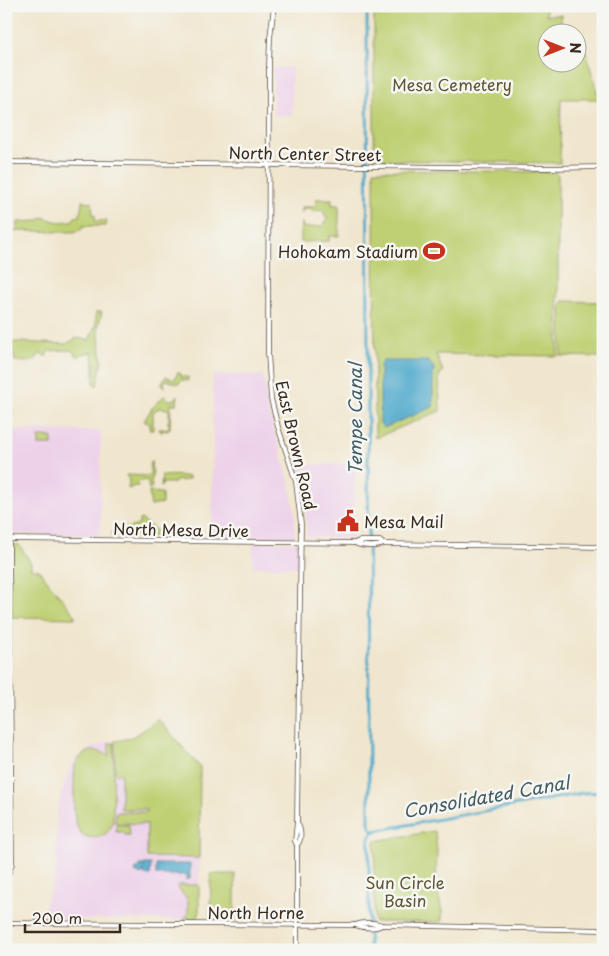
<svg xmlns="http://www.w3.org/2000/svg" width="609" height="956" font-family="'Playpen Sans',sans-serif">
	<rect width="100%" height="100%" fill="#f6f6f2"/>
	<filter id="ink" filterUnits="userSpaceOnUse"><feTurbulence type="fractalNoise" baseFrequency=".02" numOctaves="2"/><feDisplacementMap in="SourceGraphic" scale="10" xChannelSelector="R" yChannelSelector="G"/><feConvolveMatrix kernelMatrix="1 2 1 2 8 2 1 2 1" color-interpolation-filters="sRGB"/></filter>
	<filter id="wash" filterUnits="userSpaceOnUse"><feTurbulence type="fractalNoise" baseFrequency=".0096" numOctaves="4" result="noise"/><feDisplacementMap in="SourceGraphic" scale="20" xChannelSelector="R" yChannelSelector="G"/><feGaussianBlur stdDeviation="1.12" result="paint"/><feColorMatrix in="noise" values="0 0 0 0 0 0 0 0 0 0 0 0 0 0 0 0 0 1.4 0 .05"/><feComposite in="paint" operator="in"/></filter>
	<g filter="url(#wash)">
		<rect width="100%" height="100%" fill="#f0e6cd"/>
		<g fill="#edd1e9">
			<polygon points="273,68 292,68 292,116 273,115"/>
			<polygon points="213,375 263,375 269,413 290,484 295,516 295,537 212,536"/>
			<polygon points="6,430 101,431 100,535 13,534 12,512 6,497"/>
			<polygon points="355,464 354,538 307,537 305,497 296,465"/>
			<rect x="253" y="542" width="48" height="25"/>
			<polygon points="158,719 200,767 199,916 195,920 46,919 44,919 45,904 56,875 57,813 61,795 70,768 78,757 91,748 103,743 132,737 143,732"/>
		</g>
		<g fill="#bed073" stroke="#7c7d48">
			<polygon points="374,6 546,6 546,15 561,15 561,32 546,32 546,62 576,62 577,38 583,41 599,99 561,99 560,163 374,160"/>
			<polygon points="374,170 555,172 558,175 558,356 436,354 443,371 439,376 440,411 375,438"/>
			<path d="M316,199h16v6h7v31h-10v5l-28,1v-20l2,2 -1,3c4,1 17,0 21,-1l4,-7 -4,-8 -4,-1 -5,2 -7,-4 -4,1 -2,5v-7h15z"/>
			<polygon points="82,201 92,202 93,215 95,215 95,221 107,221 106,226 83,226 81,230 74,232 15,231 14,230 18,229 18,222 38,221 43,217 58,222 72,221 75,217 80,216"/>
			<polygon points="564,301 603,302 603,357 561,356 561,304"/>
			<path d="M96,312h6l-4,16 4,34 -5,24 -3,-2v-23l-2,-9 -10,2 -4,3 -7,-7 -23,1 -2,6 -2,-2 -5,-1c-3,10 -15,8 -24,7l-1,-6 -8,1v-12l11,-2 49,2 11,-6 12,2 7,-15z"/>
			<polygon points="178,372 182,375 181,377 188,377 188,381 181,380 179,384 166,380 164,382 165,387 161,385 166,376 174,380"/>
			<polygon points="178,395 177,404 171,404 170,428 168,431 162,430 162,433 159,430 159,429 169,428 169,423 167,422 169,421 169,409 159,408 153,412 153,430 150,430 150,424 144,421 152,408 164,396 169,400 176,399"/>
			<rect x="39" y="437" width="13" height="8"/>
			<polygon points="150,462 152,462 151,466 153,472 151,480 152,487 149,489 147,480 137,482 138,486 135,486 128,489 129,480 126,475 150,476"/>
			<path d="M162,474l2,2c7,-1 17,-1 25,1v2l-8,2 -4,-1 -2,3h-12l-2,4z"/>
			<polygon points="149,492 162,493 162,504 154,505 151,507"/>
			<polygon points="141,519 163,536 112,535 112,532 139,525 139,520"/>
			<polygon points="9,545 19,545 31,563 31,569 38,569 75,615 75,618 10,617"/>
			<path d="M158,719l42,48 -1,91 -52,-1v-33l-32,-1 1,-11h31l-1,-3h-25v-35l-6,-1v-32c19,-2 29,-11 43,-22z"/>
			<path d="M109,743h5l-1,79c-2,7 -7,14 -15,15 -27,5 -24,-27 -24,-44 0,-9 0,-18 1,-27 6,-16 21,-19 34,-10z"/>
			<polygon points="116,825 129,825 130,835 125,835 124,832 116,832"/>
			<polygon points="435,831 437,850 436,885 442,911 442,921 438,922 374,922 375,841"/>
			<polygon points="211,874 235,874 235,921 210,920"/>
			<polygon points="178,885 199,885 199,916 195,920 185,919 185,917 188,916 188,900 178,888"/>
		</g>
		<g fill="#4da8cb" stroke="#446974">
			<polygon points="383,361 428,361 434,368 433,377 433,407 384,428 380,423 380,365"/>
			<polygon points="144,864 151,864 150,875 144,875 144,870 141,875 135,872 136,869 140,867 140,865 143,865 144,868"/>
			<polygon points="156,864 190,864 190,879 185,879 188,877 188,875 156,875"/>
		</g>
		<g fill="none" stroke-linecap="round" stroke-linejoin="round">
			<g stroke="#4da8cb" stroke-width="3">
				<polyline points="367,6 369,822 370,827 374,831"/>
				<polyline points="374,831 583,793 603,792"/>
				<polyline points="369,950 369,838 374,831"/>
			</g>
		</g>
	</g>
	<g filter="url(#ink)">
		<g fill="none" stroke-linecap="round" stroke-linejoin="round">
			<g stroke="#564638" stroke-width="5.5">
				<g id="secondary">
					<polyline points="274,6 270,38 269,66 268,353 271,399 278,427 296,482 301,524 297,822 295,841 297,845 297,950"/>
					<polyline points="6,162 548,168 603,167"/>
					<polyline points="6,510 9,545 12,864 6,879"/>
					<polyline points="6,539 355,543 359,541 380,541 383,544"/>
					<path d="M355,543c7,4 22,4 29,1l219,3"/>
					<path d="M297,845c5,-6 4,-14 1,-21"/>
					<path d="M6,923l349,2c8,-3 20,-3 27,0l221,5"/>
					<path d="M355,925c7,3 20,4 27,0"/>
				</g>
			</g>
			<use href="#secondary" stroke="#fff" stroke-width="4"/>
		</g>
	</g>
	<defs>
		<g id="stadium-bare" transform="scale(1.725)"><path d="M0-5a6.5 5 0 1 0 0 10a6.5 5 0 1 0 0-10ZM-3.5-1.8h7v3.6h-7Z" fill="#c8321e" stroke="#f6f6f2" stroke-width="2.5" paint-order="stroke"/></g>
		<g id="civic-bare" transform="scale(1.725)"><path d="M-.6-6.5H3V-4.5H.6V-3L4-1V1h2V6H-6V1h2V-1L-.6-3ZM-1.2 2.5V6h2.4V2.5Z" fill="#c8321e" stroke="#f6f6f2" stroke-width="2.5" paint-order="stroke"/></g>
	</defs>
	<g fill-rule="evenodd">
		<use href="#stadium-bare" x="434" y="251"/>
		<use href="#civic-bare" x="348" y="521"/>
	</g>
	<g text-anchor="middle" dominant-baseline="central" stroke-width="5" stroke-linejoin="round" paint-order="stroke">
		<g font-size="16" fill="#5c5433" stroke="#f6f6f2">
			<text x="452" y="84">Mesa Cemetery</text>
			<text x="405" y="882">Sun Circle<tspan x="405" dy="18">Basin</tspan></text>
		</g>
		<g font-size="16" fill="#3b2a1e" stroke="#f6f6f2">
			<text transform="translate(305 153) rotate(1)">North Center Street</text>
			<text transform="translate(297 445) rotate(77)">East Brown Road</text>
			<text transform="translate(181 529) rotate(1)">North Mesa Drive</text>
			<text x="256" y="912">North Horne</text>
		</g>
		<g font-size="16" fill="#3b2a1e" stroke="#f6f6f2" text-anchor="end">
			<text x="418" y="251">Hohokam Stadium</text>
			<text x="364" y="521" text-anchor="start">Mesa Mail</text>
		</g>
		<g font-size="18" font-style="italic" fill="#425c63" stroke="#f6f6f2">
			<text transform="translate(354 419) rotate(-90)">Tempe Canal</text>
			<text transform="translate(486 796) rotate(-10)">Consolidated Canal</text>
		</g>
	</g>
	<rect width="609" height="956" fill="none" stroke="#f6f6f2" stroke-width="25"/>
	<g transform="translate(562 48) rotate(90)"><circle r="24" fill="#f6f6f2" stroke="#aba49d"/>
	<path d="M0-4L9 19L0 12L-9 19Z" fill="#c8321e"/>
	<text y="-8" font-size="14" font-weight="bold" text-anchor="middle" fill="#3b2a1e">N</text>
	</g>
	<path d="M25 924v8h95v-8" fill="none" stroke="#3b2a1e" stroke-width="2.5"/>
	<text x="32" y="924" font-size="15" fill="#3b2a1e" stroke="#f6f6f2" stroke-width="4" paint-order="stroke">200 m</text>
</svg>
